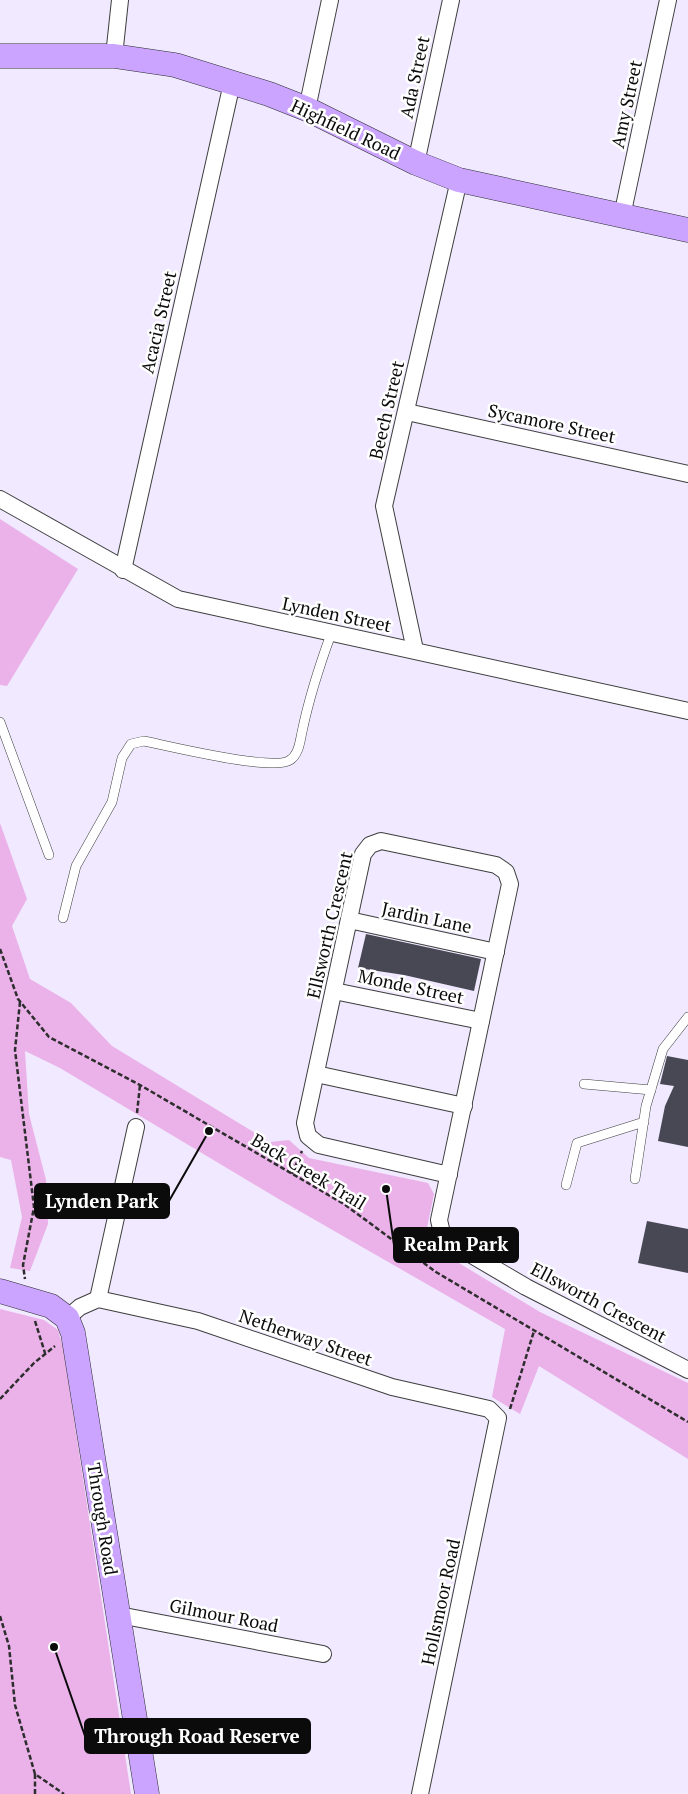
<svg xmlns="http://www.w3.org/2000/svg" width="688" height="1794" font-family="'PT Serif',serif">
	<rect width="100%" height="100%" fill="#f0e9ff"/>
	<g fill="#eab2e9">
		<polygon points="0,519 78,569 7,686 0,685"/>
		<polygon points="0,823 27,899 12,926 30,979 71,1003 112,1046 270,1142 289,1140 309,1158 428,1183 434,1194 424,1242 540,1312 688,1383 688,1459 539,1366 520,1414 492,1397 505,1329 282,1201 60,1068 25,1051 29,1114 46,1180 48,1224 30,1271 10,1268 22,1217 11,1160 0,1157"/>
		<polygon points="0,1309 44,1320 58,1330 63,1347 131,1794 0,1794"/>
	</g>
	<g fill="#474854">
		<polygon points="366,934 481,959 474,991 404,975 358,968"/>
		<polygon points="667,1056 688,1060 688,1147 658,1141 665,1106 674,1086 660,1084"/>
		<polygon points="647,1221 688,1229 688,1273 638,1263"/>
	</g>
	<g fill="none" stroke-linecap="round" stroke-linejoin="round">
		<g stroke="#3e3e3e" stroke-width="10">
			<g id="lane">
				<polyline points="0,722 49,855"/>
				<path d="M63,918l13,-52 36,-64 10,-44 9,-14 13,-3c25,5 130,31 146,19 9,-6 10,-19 12,-28 7,-34 17,-65 29,-98"/>
				<polyline points="584,1084 651,1090"/>
				<polyline points="635,1179 646,1106 663,1049 688,1017"/>
				<polyline points="566,1185 577,1143 644,1122"/>
			</g>
		</g>
		<g stroke="#3e3e3e" stroke-width="18">
			<g id="street">
				<polyline points="114,56 120,0"/>
				<polyline points="307,109 330,0"/>
				<polyline points="416,163 451,0"/>
				<polyline points="622,216 668,0"/>
				<polyline points="407,412 688,474"/>
				<polyline points="0,499 178,599 688,711"/>
				<polyline points="123,570 232,83"/>
				<polyline points="415,650 384,506 459,180"/>
				<polyline points="349,920 496,952"/>
				<polyline points="334,991 481,1021"/>
				<polyline points="316,1074 464,1106"/>
				<polyline points="449,1175 319,1145 308,1136 305,1123 363,854 370,845 381,841 496,865 506,872 510,884 439,1220 442,1233 453,1244 526,1287 688,1370"/>
				<polyline points="98,1299 136,1127"/>
				<polyline points="67,1318 80,1307 98,1299 198,1321 392,1387 489,1409 498,1418 420,1794"/>
				<polyline points="119,1615 323,1654"/>
			</g>
		</g>
		<g stroke="#2d2d2d" stroke-width="25">
			<g id="secondary">
				<polyline points="0,56 114,56 175,65 269,94 307,109 416,163 459,180 688,230"/>
				<polyline points="0,1291 51,1306 67,1318 73,1333 147,1794"/>
			</g>
		</g>
		<g stroke="#2d2d2d" stroke-width="2.5" stroke-dasharray="5 2.5" stroke-linecap="butt">
			<polyline points="0,949 18,999 49,1037 140,1085 344,1204 436,1272 688,1422"/>
			<polyline points="20,1002 15,1050 34,1207 23,1265 25,1279"/>
			<polyline points="137,1113 140,1085"/>
			<polyline points="292,1174 302,1151"/>
			<polyline points="35,1321 45,1353"/>
			<polyline points="0,1399 34,1363 55,1346"/>
			<polyline points="510,1409 534,1331"/>
			<polyline points="0,1616 9,1646 15,1705 35,1774 64,1794"/>
			<polyline points="35,1774 35,1794"/>
		</g>
		<use href="#lane" stroke="#fff" stroke-width="9"/>
		<use href="#street" stroke="#fff" stroke-width="16"/>
		<use href="#secondary" stroke="#cba4ff" stroke-width="24"/>
	</g>
	<g text-anchor="middle" dominant-baseline="central" stroke-width="5" stroke-linejoin="round" paint-order="stroke">
		<g font-size="18" fill="#0b0b0b" stroke="#fff">
			<text transform="translate(414 77) rotate(-78)">Ada Street</text>
			<text transform="translate(626 104) rotate(-78)">Amy Street</text>
			<text transform="translate(346 129) rotate(25)">Highfield Road</text>
			<text transform="translate(158 322) rotate(-77)">Acacia Street</text>
			<text transform="translate(386 410) rotate(-77)">Beech Street</text>
			<text transform="translate(552 423) rotate(12)">Sycamore Street</text>
			<text transform="translate(337 614) rotate(12)">Lynden Street</text>
			<text transform="translate(427 917) rotate(12)">Jardin Lane</text>
			<text transform="translate(329 925) rotate(-77)">Ellsworth Crescent</text>
			<text transform="translate(411 986) rotate(12)">Monde Street</text>
			<text transform="translate(309 1171) rotate(31)">Back Creek Trail</text>
			<text transform="translate(599 1302) rotate(28)">Ellsworth Crescent</text>
			<text transform="translate(306 1337) rotate(19)">Netherway Street</text>
			<text transform="translate(103 1519) rotate(81)">Through Road</text>
			<text transform="translate(440 1602) rotate(-78)">Hollsmoor Road</text>
			<text transform="translate(224 1615) rotate(11)">Gilmour Road</text>
		</g>
	</g>
	<path fill="none" stroke="#0b0b0b" stroke-width="2" d="M209 1131L169 1201M386 1189L394 1245M54 1647L85 1736"/>
	<g fill="#0b0b0b" stroke="#fff" stroke-width="2">
		<circle cx="209" cy="1131" r="5"/>
		<circle cx="386" cy="1189" r="5"/>
		<circle cx="54" cy="1647" r="5"/>
	</g>
	<g fill="#0b0b0b" stroke="#0b0b0b" stroke-width="2">
		<rect x="35" y="1184" width="134" height="34" rx="5"/>
		<rect x="394" y="1228" width="124" height="34" rx="5"/>
		<rect x="85" y="1719" width="225" height="34" rx="5"/>
	</g>
	<g font-size="19" text-anchor="middle" font-weight="bold" fill="#fff">
		<text x="102" y="1208">Lynden Park</text>
		<text x="456" y="1251">Realm Park</text>
		<text x="197" y="1743">Through Road Reserve</text>
	</g>
</svg>
